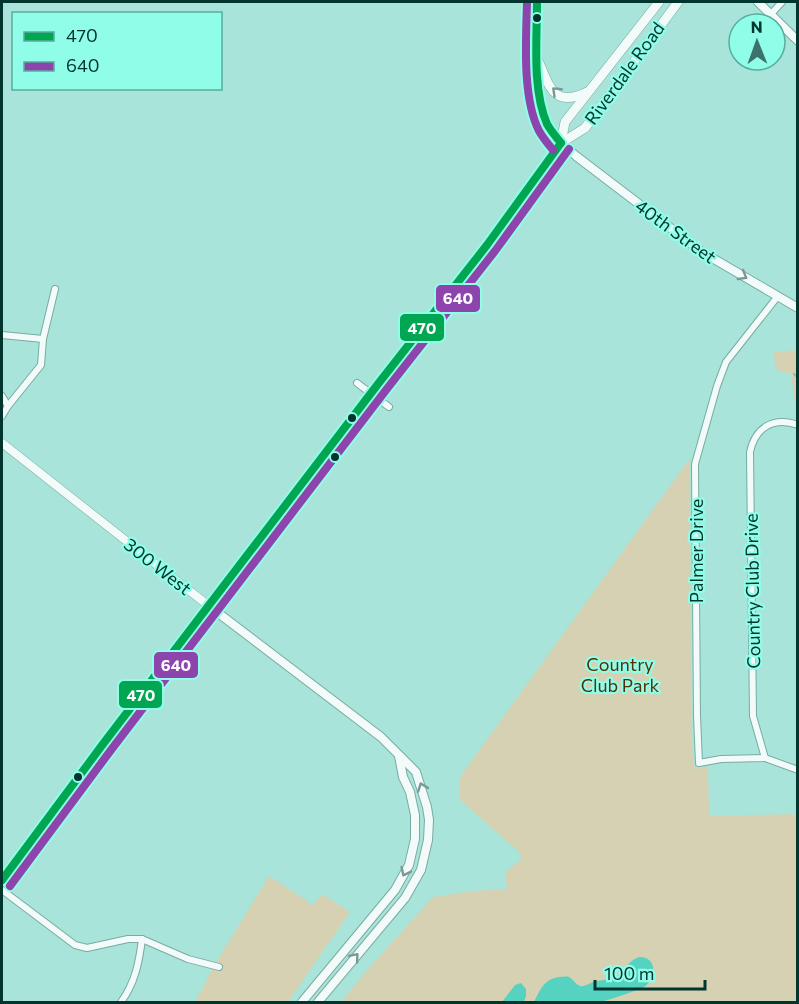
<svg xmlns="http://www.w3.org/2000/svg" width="799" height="1004" font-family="Commissioner,sans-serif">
	<rect width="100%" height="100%" fill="#a8e4d9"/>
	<g fill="#d5d1b2">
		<polygon points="797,350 798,350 797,420 791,374 775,369 774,352"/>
		<polygon points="690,458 691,705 693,762 697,769 708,766 709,816 797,814 797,1002 341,1002 369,968 433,897 472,891 507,889 505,873 522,858 518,851 460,800 460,777"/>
		<polygon points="269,876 313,905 322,894 350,912 288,1002 195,1002 218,959"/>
	</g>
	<g fill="#56d3c0">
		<path d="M640,957c18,0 16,23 4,30 -8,4 -35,13 -44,15 -8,2 -16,0 -24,0 -14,0 -28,1 -42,0 6,-12 10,-23 25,-25 3,0 7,-1 10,0 4,2 6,7 11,9 4,1 8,-2 13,-4 6,-2 12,-2 18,-3 14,-4 15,-19 29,-22z"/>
		<polygon points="521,983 526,989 526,996 524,1002 502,1002 515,985"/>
	</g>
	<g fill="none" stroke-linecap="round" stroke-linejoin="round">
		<polyline stroke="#56d3c0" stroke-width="2" points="794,374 798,378"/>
		<g stroke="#79aba2" stroke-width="8">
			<g id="minor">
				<polyline points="771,14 782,2"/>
				<polyline points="778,296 726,362 717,386 695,464 697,716 699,763 721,759 765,758 798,770"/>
				<polyline points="2,335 43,339 41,365 8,406 2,396"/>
				<polyline points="43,339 55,289"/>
				<polyline points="357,383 389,407"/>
				<polyline points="2,416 8,406"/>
				<path d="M765,758l-12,-42 -3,-264c5,-24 23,-36 48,-27"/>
				<polyline points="2,890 75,945 87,948 128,939 142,939 188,959 219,967"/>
				<path d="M121,1002c14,-19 18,-39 21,-63"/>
			</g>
		</g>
		<g stroke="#79aba2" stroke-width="9">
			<polyline id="tertiary" points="2,443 209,606"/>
		</g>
		<g stroke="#79aba2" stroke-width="10">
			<g id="secondary">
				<path d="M537,2c0,33 -4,94 11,123 7,13 17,22 28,31l126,96 96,56"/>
				<polyline points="758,2 798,41"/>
				<polyline points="209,606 381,737 416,772 427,807 429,820 428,840 421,870 405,898 318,1002"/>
				<polyline points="302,1002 395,890 409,865 415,839 415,815 410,792 403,777 399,756"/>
			</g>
		</g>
		<g stroke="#79aba2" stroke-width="10">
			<g id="primary">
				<path d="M537,58c12,27 16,51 50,34"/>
				<polyline points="561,143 565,122 659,2"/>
				<polyline points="2,880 103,744 378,384 487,245 561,143 585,128 678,2"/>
			</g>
		</g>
		<use href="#minor" stroke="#f2fbf9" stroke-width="6"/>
		<use href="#tertiary" stroke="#f2fbf9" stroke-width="8"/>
		<use href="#secondary" stroke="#f2fbf9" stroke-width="8"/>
		<use href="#primary" stroke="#f2fbf9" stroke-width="9"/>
		<g stroke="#90fde8" stroke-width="12">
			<g id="bus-1">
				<path d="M537,2c0,37 -5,87 10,122 4,7 9,13 14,19"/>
				<polyline points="2,880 103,744 378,384 487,245 561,143"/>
			</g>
		</g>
		<g stroke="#90fde8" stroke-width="12">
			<g id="bus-2">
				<path d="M527,2c-1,38 -5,95 12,129 4,7 9,13 14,19"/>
				<polyline points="10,886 111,750 386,390 495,251 569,149"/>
			</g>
		</g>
		<use href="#bus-1" stroke="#00a651" stroke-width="8"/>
		<use href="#bus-2" stroke="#8e44ad" stroke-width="8"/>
	</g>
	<defs><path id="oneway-chevron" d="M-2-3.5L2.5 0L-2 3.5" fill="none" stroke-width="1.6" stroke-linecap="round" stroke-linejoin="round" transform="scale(1.5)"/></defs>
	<g stroke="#7a9894">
		<use href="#oneway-chevron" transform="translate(556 91) rotate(-136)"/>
		<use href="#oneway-chevron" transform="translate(743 276) rotate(30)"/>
		<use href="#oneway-chevron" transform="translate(422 787) rotate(-110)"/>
		<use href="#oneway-chevron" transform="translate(405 872) rotate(116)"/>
		<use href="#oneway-chevron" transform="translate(355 957) rotate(-50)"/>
	</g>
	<g fill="#01352e" stroke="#90fde8" stroke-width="2">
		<circle cx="537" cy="18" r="5"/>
		<circle cx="352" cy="418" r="5"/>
		<circle cx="335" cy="457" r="5"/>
		<circle cx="78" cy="777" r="5"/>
	</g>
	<g text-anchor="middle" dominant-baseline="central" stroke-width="4.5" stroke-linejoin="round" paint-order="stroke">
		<g font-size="18" fill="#01352e" stroke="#90fde8">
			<text transform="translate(624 73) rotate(-54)">Riverdale Road</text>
			<text transform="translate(676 231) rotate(36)">40th Street</text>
			<text transform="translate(696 551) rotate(-90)">Palmer Drive</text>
			<text transform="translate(158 566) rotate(38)">300 West</text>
			<text transform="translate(752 591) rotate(-91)">Country Club Drive</text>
		</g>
		<g font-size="18" fill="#552e06" stroke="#90fde8">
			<text x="620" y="664">Country<tspan x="620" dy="21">Club Park</tspan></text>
		</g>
	</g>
	<g stroke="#90fde8" stroke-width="2">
		<rect x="435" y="284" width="46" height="29" rx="6" fill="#8e44ad"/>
		<rect x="399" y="313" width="46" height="29" rx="6" fill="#00a651"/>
		<rect x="153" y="651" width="46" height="28" rx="6" fill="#8e44ad"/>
		<rect x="118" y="680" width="45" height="29" rx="6" fill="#00a651"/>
	</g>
	<g font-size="16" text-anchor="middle" font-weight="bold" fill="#fff">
		<text x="458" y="304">640</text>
		<text x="422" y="334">470</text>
		<text x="176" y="671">640</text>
		<text x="141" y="701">470</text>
	</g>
	<rect width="799" height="1004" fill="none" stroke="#01352e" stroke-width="6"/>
	<rect x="12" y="12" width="210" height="78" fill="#90fde8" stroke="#57ad9e" stroke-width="1.5"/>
	<rect x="24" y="32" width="30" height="9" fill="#00a651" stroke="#57ad9e" stroke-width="1.5"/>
	<text x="66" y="42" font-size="18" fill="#01352e">470</text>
	<rect x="24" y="62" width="30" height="9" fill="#8e44ad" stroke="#57ad9e" stroke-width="1.5"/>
	<text x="66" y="72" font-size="18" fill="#01352e">640</text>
	<g transform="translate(757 42) rotate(359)"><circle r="28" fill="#90fde8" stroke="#57ad9e" stroke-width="1.5"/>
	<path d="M0-4.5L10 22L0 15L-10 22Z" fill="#3b726a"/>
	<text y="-9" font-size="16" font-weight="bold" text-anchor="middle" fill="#01352e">N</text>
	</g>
	<path d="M595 980v9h110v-9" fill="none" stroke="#01352e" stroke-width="3"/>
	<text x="604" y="980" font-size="18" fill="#01352e" stroke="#90fde8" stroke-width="4.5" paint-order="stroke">100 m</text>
</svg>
